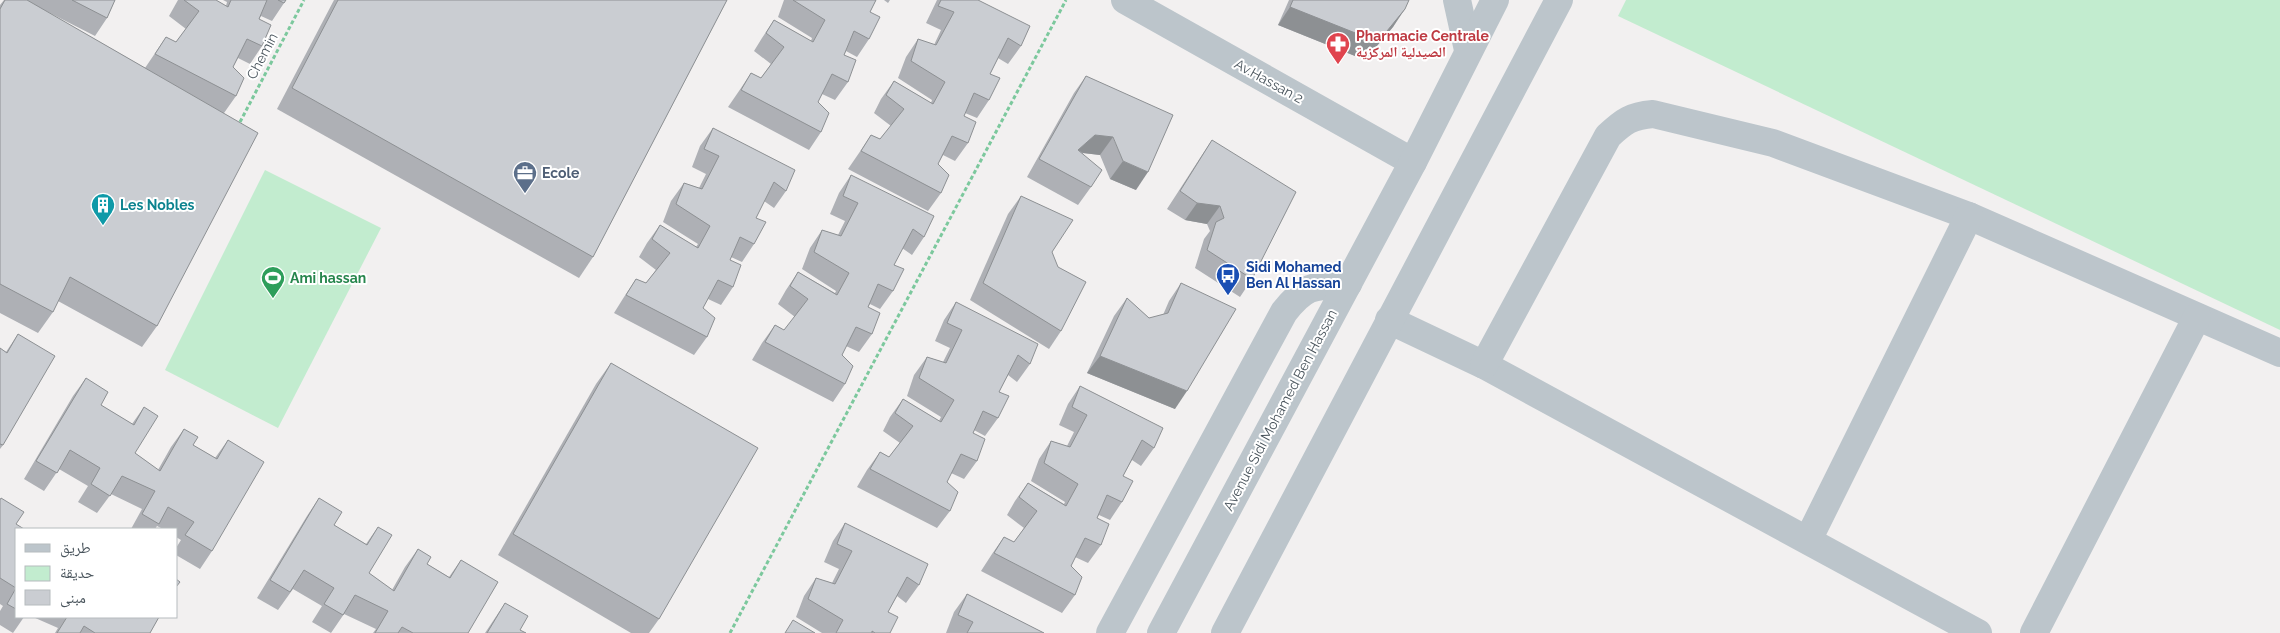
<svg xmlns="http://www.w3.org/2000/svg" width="2280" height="633" font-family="Raleway,'Noto Naskh Arabic',sans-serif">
	<rect width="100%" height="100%" fill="#f2f0f0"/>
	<g fill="#c2eccf">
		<polygon points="1626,0 2280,0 2280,330 1618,16"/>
		<polygon points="265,170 381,228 278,428 165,370"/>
	</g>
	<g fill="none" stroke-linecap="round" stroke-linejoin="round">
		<g stroke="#7cc89d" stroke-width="3" stroke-dasharray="4 2.5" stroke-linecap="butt">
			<polyline points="240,122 304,0"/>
			<polyline points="730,633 1066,0"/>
		</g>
		<g stroke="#bcc5cb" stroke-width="28">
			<polyline points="1125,0 1413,162"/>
			<polyline points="1457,0 1468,50"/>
			<polyline points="1389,320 1484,365 1978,633"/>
			<path d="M1484,365l124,-229c16,-15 23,-20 45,-22l120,29 196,73 311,137"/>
			<polyline points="1808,540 1969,216"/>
			<path d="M1110,633l174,-321c22,-28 30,-26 64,-28"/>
			<polyline points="1161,633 1413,162 1495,0"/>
			<polyline points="1225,633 1559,0"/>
			<polyline points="2034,633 2197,317"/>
		</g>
	</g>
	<g fill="#aeb0b5">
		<polygon points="4,0 115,0 107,18 95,36 44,10 145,68 166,37 176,42 186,29 169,16 178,0 216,0 226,6 227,2 223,0 286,0 272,21 261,16 259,19 262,46 250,64 238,58 233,67 236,96 224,113 157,326 142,347 58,301 53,312 38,333 0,313 0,5"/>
		<polygon points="334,0 727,0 593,257 579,278 277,109"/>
		<polygon points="784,0 876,0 870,12 869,39 857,57 846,51 844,55 848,82 835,100 822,94 818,102 821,132 809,150 728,107 739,91 751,73 761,78 771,64 754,51 762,38 774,20 811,41 812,38 778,17"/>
		<polygon points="884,0 890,0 888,3"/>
		<polygon points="937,0 978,0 1021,46 1008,64 998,58 990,74 989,100 977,118 965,113 964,116 968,143 955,161 943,155 938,164 941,193 928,211 848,169 859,153 871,135 880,139 891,126 874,113 881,99 894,81 931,103 932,100 898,78 906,57 918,39 934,45 941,30 926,23"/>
		<polygon points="1289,0 1409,0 1393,27 1365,60 1278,25"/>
		<polygon points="1086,76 1136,190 1110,179 1100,155 1083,153 1091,187 1078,205 1027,177 1074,93"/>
		<polygon points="713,128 786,191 774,208 764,201 756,218 754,244 742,262 731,257 730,260 733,287 721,305 708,299 703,308 707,337 694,355 614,313 624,297 636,279 646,283 656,270 639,257 647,243 660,225 696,247 698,244 663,222 671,201 684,183 699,188 706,174 692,167 700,146"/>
		<polygon points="1212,140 1252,279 1240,297 1195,268 1204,239 1210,231 1207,224 1185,220 1167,209 1200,158"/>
		<polygon points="851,175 924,237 912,255 902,248 894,265 893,291 880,309 870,304 868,307 872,334 859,352 846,346 842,355 845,384 833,402 752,360 762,343 775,325 784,330 795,317 778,304 786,290 798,272 835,293 836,291 802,269 810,248 822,230 838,235 845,221 830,214 839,193"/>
		<polygon points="1021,196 1052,252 1061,331 1049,349 970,300 1008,214"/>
		<polygon points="1181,283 1175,409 1087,373 1114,316 1127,298 1149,318 1163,315 1169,301"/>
		<polygon points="956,302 1030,364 1017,382 1008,375 999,392 998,418 985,436 974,430 973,433 977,461 964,479 951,473 947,482 950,511 937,528 857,487 867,470 880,452 889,457 900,443 883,431 890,417 903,399 939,421 941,417 907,396 914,375 927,357 943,362 950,348 935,341 944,320"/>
		<polygon points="18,334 3,445 0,449 0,348 6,352"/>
		<polygon points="611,363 659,619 649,633 631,633 498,555 596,384"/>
		<polygon points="86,378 101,405 132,424 144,407 135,453 158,470 171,447 184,429 193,445 215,458 228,440 212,551 200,569 176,555 176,548 181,540 176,537 176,529 163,529 157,526 155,529 131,529 142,509 111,494 97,513 78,502 88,486 59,469 44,491 24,479 73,396"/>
		<polygon points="1080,386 1154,448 1141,466 1132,460 1123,476 1122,502 1110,520 1099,515 1097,518 1101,545 1088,563 1075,557 1071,566 1075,595 1062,613 981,571 992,554 1004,537 1014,542 1024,528 1007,515 1015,501 1028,483 1064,504 1065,502 1031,481 1039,459 1051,441 1067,446 1074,432 1059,425 1068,404"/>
		<polygon points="319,498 334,525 366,544 378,527 369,573 392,590 405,567 418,549 427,564 449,577 461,560 468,633 373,633 376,629 344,614 331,633 312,622 322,606 293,589 278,610 257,598 307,516"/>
		<polygon points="0,500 16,524 16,617 24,617 13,633 0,625 0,611 3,606 0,604"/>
		<polygon points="845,523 919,585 906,603 897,596 888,612 890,633 822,633 796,617 804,596 816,578 832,583 839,569 824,562 833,541"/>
		<polygon points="967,594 1044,633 946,633 954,612"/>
		<polygon points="505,603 520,630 526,633 485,633"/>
		<polygon points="33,617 159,617 150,633 55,633 58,628"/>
	</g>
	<g fill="#8d9093">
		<polygon points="1290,7 1405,9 1393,27 1365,60 1278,25"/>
		<polygon points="1095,135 1113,137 1100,155 1083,153 1078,150"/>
		<polygon points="1123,161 1148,172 1136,190 1110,179"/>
		<polygon points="1197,203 1220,206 1207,224 1185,220"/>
		<polygon points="1100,356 1187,391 1175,409 1087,373"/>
	</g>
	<g fill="#cacdd2" stroke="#8d9093">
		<polygon points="5,0 27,0 258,133 157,326 70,277 53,312 0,284 0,9"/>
		<polygon points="72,0 115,0 107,18"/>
		<polygon points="184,0 216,0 228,7 231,0 267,0 259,19 271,25 262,46 247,39 233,67 244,78 236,96 155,54 166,37 176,42 199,11"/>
		<polygon points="278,0 286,0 284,3"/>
		<polygon points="338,0 727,0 593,257 292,88"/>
		<polygon points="793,0 876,0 870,12 880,17 869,39 854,31 844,55 856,60 848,82 832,74 818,102 829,113 821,132 741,90 751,73 761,78 784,47 766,33 774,20 813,42 825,20"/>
		<polygon points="941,0 978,0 1030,26 1021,46 1008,38 990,74 1000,78 989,100 974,93 964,116 976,122 968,143 952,136 938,164 949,175 941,193 861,151 871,135 880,139 904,109 886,95 894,81 933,104 945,82 911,61 918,39 936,45 954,12 938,6"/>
		<polygon points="1293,0 1409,0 1405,9 1378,42 1290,7"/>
		<polygon points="1086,76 1173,115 1148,172 1123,161 1113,137 1095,135 1078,150 1102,170 1091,187 1039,159"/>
		<polygon points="713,128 795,170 786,191 774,182 756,218 766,222 754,244 740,237 730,260 741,265 733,287 718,280 703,308 715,318 707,337 626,295 636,279 646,283 670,253 652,239 660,225 698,248 710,226 676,204 684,183 702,189 719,156 704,149"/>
		<polygon points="1212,140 1296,192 1252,279 1207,250 1216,222 1224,218 1220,206 1197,203 1180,191"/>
		<polygon points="851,175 934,216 924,237 913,229 894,265 904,269 893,291 878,284 868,307 880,313 872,334 856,327 842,355 853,366 845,384 765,342 775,325 784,330 808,299 790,286 798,272 837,295 849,273 814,252 822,230 841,236 858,203 843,196"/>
		<polygon points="1021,196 1073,220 1052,252 1058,267 1086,282 1061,331 983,283"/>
		<polygon points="1181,283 1236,309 1187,391 1100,356 1127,298 1149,318 1168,313"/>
		<polygon points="956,302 1038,344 1030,364 1018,355 999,392 1009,396 998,418 983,411 973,433 985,439 977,461 961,454 947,482 958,492 950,511 870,469 880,452 889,457 913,426 895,413 903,399 941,422 954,400 919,378 927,357 946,363 962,330 947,323"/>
		<polygon points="18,334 55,356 3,445 0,444 0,348 7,353"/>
		<polygon points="611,363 758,448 659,619 513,534"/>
		<polygon points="86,378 108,392 101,405 134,425 144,407 158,416 135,453 160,471 184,429 198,437 193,445 217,459 228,440 264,462 212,551 185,535 194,522 168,507 159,524 142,514 155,491 122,476 110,496 91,484 100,468 70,450 57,473 36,461"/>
		<polygon points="1080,386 1163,428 1154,448 1142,440 1123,476 1133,481 1122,502 1107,495 1097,518 1109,524 1101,545 1085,538 1071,566 1082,577 1075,595 994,553 1004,537 1014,542 1037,511 1019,497 1028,483 1066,506 1078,484 1044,463 1051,441 1070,447 1087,415 1072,407"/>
		<polygon points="1,498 24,512 16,524 24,529 16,529 16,609 7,604 16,588 0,578 0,500"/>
		<polygon points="319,498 342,512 334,525 367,545 378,527 392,535 369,573 394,591 418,549 431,557 427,564 450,578 461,560 498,582 468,633 413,633 402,627 398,633 375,633 388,611 355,595 343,615 324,604 334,588 304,570 290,592 270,580"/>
		<polygon points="845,523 928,564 919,585 907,577 888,612 898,617 890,633 875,633 872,631 872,633 836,633 843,620 808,599 816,578 835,584 852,551 837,544"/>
		<polygon points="176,579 180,582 176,587"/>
		<polygon points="967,594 1044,633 967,633 973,622 958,615"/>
		<polygon points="505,603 528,616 520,630 526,633 487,633"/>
		<polygon points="67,617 159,617 150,633 95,633 84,626 80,633 57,633"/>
		<polygon points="793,620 815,633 785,633"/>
	</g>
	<defs>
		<g id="pharmacy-pin" transform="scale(1.25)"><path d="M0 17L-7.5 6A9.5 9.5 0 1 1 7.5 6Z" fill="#e0444e" stroke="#fff"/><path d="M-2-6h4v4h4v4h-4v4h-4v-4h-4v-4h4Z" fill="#fff"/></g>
		<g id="office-pin" transform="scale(1.25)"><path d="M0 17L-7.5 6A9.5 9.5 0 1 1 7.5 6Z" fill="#5c6f8a" stroke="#fff"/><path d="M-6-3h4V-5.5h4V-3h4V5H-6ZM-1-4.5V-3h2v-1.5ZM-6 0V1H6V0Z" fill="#fff"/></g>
		<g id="building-pin" transform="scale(1.25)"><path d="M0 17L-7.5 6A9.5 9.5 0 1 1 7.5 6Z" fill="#0f9aa8" stroke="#fff"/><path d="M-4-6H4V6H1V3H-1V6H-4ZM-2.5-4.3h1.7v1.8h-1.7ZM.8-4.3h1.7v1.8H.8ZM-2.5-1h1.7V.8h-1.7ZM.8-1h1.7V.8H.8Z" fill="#fff"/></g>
		<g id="bus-pin" transform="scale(1.25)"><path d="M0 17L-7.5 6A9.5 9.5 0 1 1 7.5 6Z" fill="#1a4fb4" stroke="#fff"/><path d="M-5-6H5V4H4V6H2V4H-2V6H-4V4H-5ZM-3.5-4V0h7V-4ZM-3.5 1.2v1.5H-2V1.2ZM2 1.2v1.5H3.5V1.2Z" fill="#fff"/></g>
		<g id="stadium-pin" transform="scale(1.25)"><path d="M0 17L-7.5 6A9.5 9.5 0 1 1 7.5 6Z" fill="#2e9e5b" stroke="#fff"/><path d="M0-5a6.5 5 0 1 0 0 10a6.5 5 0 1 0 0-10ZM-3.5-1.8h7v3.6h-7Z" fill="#fff"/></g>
	</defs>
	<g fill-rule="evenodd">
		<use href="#pharmacy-pin" x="1338" y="44"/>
		<use href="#office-pin" x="525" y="173"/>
		<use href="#building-pin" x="103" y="205"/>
		<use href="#bus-pin" x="1228" y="275"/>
		<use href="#stadium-pin" x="273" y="278"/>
	</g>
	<g text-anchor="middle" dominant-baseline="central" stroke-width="4" stroke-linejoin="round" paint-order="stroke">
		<g font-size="14" font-weight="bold" fill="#be3a42" stroke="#fff" text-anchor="start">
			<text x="1356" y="36">Pharmacie Centrale<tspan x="1356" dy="16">الصيدلية المركزية</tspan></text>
		</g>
		<g font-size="14" fill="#49545c" stroke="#fff">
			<text transform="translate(262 56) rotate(-62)">Chemin</text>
			<text transform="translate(1269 81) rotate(29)">Av.Hassan 2</text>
			<text transform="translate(1280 410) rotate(-62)">Avenue Sidi Mohamed Ben Hassan</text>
		</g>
		<g font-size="14" font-weight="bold" fill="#4e5e75" stroke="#fff" text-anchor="start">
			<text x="542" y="173">Ecole</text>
		</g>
		<g font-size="14" font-weight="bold" fill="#0d838f" stroke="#fff" text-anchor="start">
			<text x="120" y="205">Les Nobles</text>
		</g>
		<g font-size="14" font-weight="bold" fill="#164399" stroke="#fff" text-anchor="start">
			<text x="1246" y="267">Sidi Mohamed<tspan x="1246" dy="16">Ben Al Hassan</tspan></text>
		</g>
		<g font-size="14" font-weight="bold" fill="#27864d" stroke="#fff" text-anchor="start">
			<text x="290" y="278">Ami hassan</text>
		</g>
	</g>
	<rect x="15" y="528" width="162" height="90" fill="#ffffff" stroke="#b6bbbe"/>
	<rect x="25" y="544" width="25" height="8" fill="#bcc5cb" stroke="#b6bbbe"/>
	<text x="60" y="553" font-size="15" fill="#49545c">طريق</text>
	<rect x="25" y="566" width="25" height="15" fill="#c2eccf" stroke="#b6bbbe"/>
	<text x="60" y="578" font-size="15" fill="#49545c">حديقة</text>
	<rect x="25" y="590" width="25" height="15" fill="#cacdd2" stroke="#b6bbbe"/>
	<text x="60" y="603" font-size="15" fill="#49545c">مبنى</text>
</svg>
